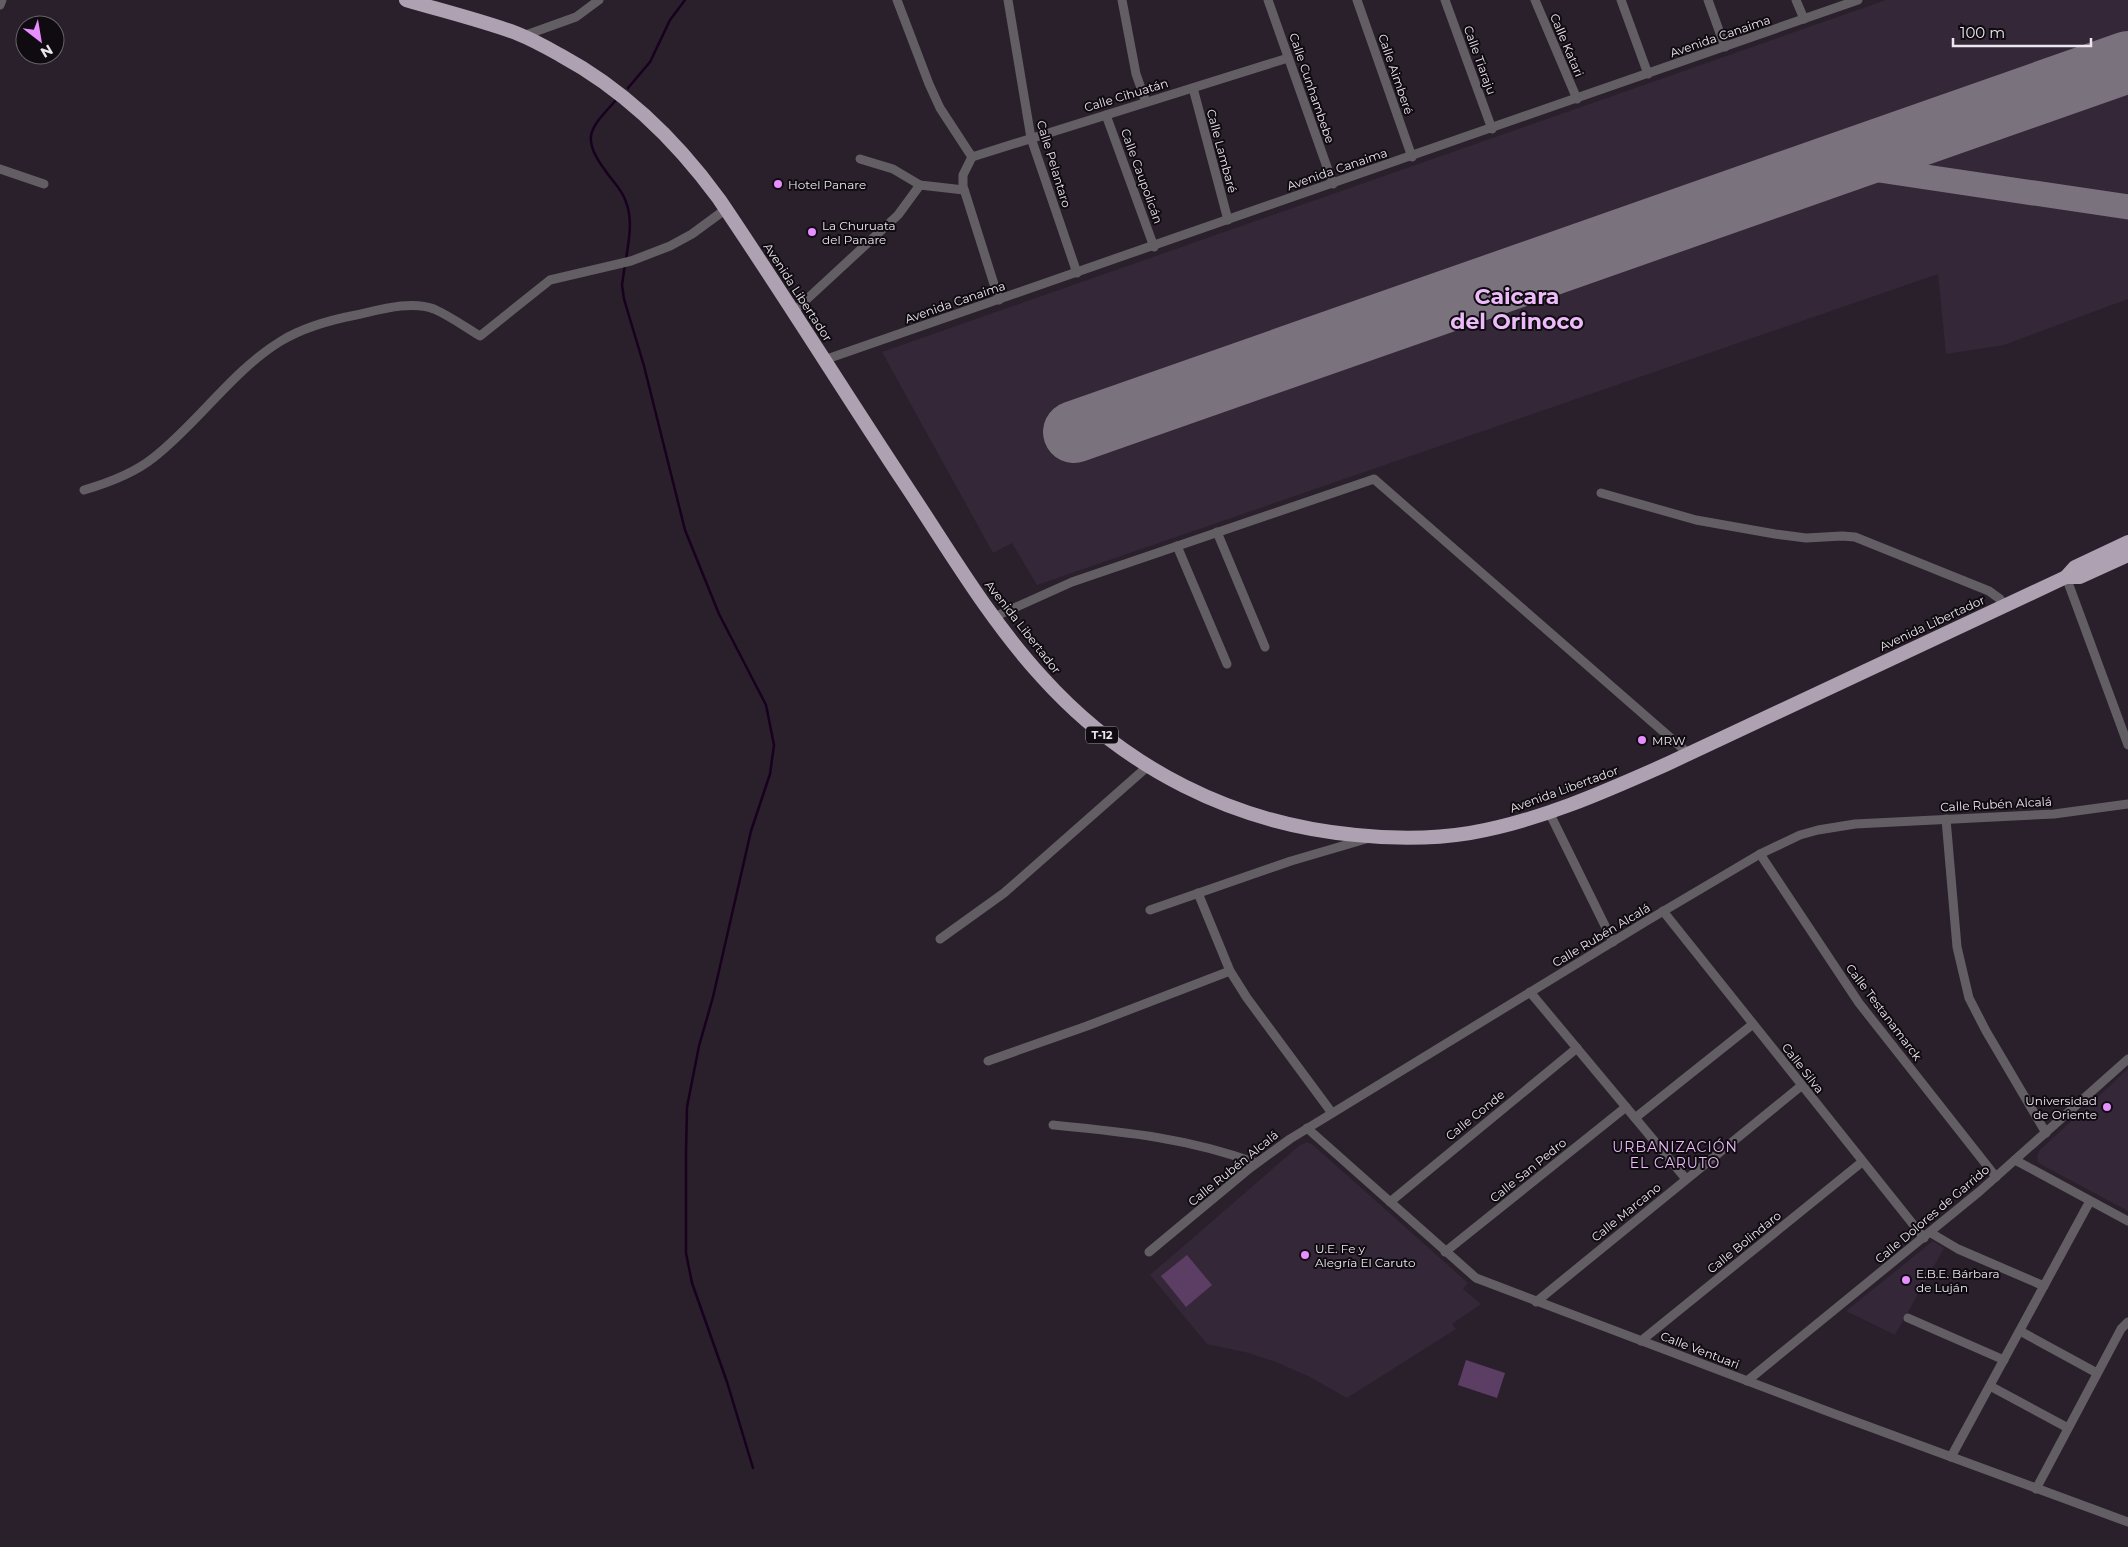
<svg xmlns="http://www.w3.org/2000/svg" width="2128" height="1547" font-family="Montserrat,sans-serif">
	<rect width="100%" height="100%" fill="#29202c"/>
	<g fill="#342738">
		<polygon points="1886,0 2128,0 2128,299 2004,345 1946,354 1938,274 1037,585 1012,543 993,553 882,352"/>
		<polygon points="2128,1069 2128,1211 2042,1165 2038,1162 2037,1156 2039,1151"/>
		<polygon points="1307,1142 1313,1145 1468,1283 1463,1289 1481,1304 1452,1324 1456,1329 1347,1398 1310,1377 1276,1362 1249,1353 1207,1344 1150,1275 1299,1146"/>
		<polygon points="1933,1241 1944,1248 1895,1335 1846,1311"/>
	</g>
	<g fill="#5c3d64">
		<polygon points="1187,1255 1212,1285 1186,1307 1161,1276"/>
		<polygon points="1466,1360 1505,1373 1497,1398 1458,1385"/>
	</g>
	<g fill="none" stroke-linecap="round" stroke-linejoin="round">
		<g stroke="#18001e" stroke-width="2.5">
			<polyline points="628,88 650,62 670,20 685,0"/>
			<path d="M617,99c-25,28 -38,37 -12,71 7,11 17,19 21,32 7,18 3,38 0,57"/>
			<polyline points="625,264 622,285 624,299 644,366 685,530 719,614 766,705 774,745 770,774 751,831 713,997 699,1046 687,1107 686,1153 686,1253 692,1283 727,1382 753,1468"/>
		</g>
		<polyline stroke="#7a727d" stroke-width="25" points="1839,164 2128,207"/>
		<polyline stroke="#7a727d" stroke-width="62" points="1074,432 2128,62"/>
		<g stroke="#635e64" stroke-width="9">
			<polyline points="897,0 929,84 940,108 972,157"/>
			<polyline points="1008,0 1031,138 1077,273"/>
			<polyline points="1122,0 1136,74 1146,102"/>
			<polyline points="1268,0 1333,184"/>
			<polyline points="1357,0 1412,157"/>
			<polyline points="1445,0 1492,129"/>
			<polyline points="1535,0 1577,99"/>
			<polyline points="1621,0 1648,74"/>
			<polyline points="1708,0 1725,47"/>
			<polyline points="1796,0 1804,19"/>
			<polyline points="0,5 2,0"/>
			<polyline points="523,36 576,17 599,0"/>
			<polyline points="1193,88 1228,220"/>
			<polyline points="1106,115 1154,247"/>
			<polyline points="972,157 1288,58"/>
			<polyline points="972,157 963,175 963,186 999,300"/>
			<polyline points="860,159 893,169 920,185 964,190"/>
			<polyline points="0,169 44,184"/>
			<polyline points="793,312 898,215 920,185"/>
			<polyline points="824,360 1858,0"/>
			<path d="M84,490c24,-7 49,-16 69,-32 44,-34 80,-88 128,-117 23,-14 49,-21 75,-26 23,-5 55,-15 78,-6 16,7 31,18 46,27l70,-56 81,-19 39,-15 22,-12 34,-25"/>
			<polyline points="1601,493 1696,520 1775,534 1806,538 1842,536 1855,537 1989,591 2000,599 2004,606"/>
			<polyline points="1217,532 1265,647"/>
			<polyline points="1177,546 1227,664"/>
			<polyline points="2066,577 2128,745"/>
			<polyline points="994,617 1072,582 1374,479 1689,754"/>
			<polyline points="1549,812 1613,942"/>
			<polyline points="1946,819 1957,947 1969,998 1986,1031 2046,1133"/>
			<polyline points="1760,854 1859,1003 1996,1177"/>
			<polyline points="1198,893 1230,971 1247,998 1332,1113"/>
			<polyline points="1150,910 1291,861 1366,839"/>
			<polyline points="1663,911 1924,1238"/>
			<polyline points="940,939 1004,893 1147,767"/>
			<polyline points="1530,992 1686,1179"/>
			<polyline points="988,1061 1087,1026 1230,971"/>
			<polyline points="1635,1118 1753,1024"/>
			<path d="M1053,1125c72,7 135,13 203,38"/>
			<polyline points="1307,1128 1476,1278 1832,1413 2128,1522"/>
			<polyline points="2015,1160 2128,1221"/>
			<polyline points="1390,1202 1577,1048"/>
			<polyline points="1931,1233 1958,1249 2044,1286"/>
			<polyline points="1149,1252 1250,1168 1290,1139 1645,922 1760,854 1800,835 1818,830 1855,824 2054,814 2128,804"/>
			<polyline points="1445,1252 1626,1107"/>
			<polyline points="1536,1302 1801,1086"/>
			<polyline points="1908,1318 2004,1360"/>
			<polyline points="2020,1331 2097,1373"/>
			<polyline points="1641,1341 1862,1162"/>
			<polyline points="1747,1381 1980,1191 2128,1059"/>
			<polyline points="1990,1386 2068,1428"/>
			<polyline points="1951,1457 2090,1201"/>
			<polyline points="2036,1489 2121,1329 2128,1322"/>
		</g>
		<g stroke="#aea2b2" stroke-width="14">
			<path d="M406,0c37,11 74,20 110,33 15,6 30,14 44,22 65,35 116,85 159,144 63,93 122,188 184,282 44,66 85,137 139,196 82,91 192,147 314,158 38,4 77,4 114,-2 69,-12 134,-41 197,-69l399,-187 9,-10 53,-25"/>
			<polyline points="2066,577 2080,577 2128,555"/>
		</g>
	</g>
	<g fill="#e88eff" stroke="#0f0b10" stroke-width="2">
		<circle cx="778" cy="184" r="5"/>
		<circle cx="812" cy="232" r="5"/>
		<circle cx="1642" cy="740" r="5"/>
		<circle cx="2107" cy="1107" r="5"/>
		<circle cx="1305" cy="1255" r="5"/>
		<circle cx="1906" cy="1280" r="5"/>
	</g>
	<g text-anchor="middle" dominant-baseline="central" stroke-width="4" stroke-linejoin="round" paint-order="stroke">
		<rect fill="#0f0b10" stroke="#aaa4ab" stroke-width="1" x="1086" y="726.5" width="32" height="17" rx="4"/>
		<g font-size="11" font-weight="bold" fill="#ece6ee">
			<text x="1102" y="735">T-12</text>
		</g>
		<g font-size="12" fill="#ece6ee" stroke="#0f0b10">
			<text transform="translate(1720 36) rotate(-19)">Avenida Canaima</text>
			<text transform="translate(1567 45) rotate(67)">Calle Katari</text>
			<text transform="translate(1480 60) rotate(70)">Calle Tiaraju</text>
			<text transform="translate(1396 74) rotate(71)">Calle Aimberé</text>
			<text transform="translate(1312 88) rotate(71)">Calle Cunhambebe</text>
			<text transform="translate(1126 95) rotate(-17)">Calle Cihuatán</text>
			<text transform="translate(1222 151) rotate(75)">Calle Lambaré</text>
			<text transform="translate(1054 164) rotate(73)">Calle Pelantaro</text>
			<text transform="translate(1337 169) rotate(-19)">Avenida Canaima</text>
			<text transform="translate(1142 176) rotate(70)">Calle Caupolicán</text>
			<text transform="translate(798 292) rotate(57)">Avenida Libertador</text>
			<text transform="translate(955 302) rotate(-19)">Avenida Canaima</text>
			<text transform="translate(1932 623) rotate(-25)">Avenida Libertador</text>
			<text transform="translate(1023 627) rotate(52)">Avenida Libertador</text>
			<text transform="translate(1564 789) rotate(-20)">Avenida Libertador</text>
			<text transform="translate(1996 804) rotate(-3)">Calle Rubén Alcalá</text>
			<text transform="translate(1601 935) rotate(-31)">Calle Rubén Alcalá</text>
			<text transform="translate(1884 1012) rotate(53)">Calle Testanamarck</text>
			<text transform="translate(1803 1068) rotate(52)">Calle Silva</text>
			<text transform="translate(1475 1115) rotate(-39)">Calle Conde</text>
			<text transform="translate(1233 1168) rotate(-39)">Calle Rubén Alcalá</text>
			<text transform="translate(1528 1170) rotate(-39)">Calle San Pedro</text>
			<text transform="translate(1626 1212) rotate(-39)">Calle Marcano</text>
			<text transform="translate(1932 1214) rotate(-40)">Calle Dolores de Garrido</text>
			<text transform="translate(1744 1242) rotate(-39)">Calle Bolindaro</text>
			<text transform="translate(1700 1350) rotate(21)">Calle Ventuari</text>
		</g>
		<g font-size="12" fill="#ece6ee" stroke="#0f0b10" text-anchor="start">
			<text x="788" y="184">Hotel Panare</text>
			<text x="822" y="225">La Churuata<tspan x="822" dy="14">del Panare</tspan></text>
			<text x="1652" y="740">MRW</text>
			<text x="2097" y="1100" text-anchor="end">Universidad<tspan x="2097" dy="14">de Oriente</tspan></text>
			<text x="1315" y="1248">U.E. Fe y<tspan x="1315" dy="14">Alegría El Caruto</tspan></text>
			<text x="1916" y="1273">E.B.E. Bárbara<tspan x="1916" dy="14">de Luján</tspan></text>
		</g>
		<g font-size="14" letter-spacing="1" fill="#edbbfa" stroke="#0f0b10">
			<text x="1675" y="1147">URBANIZACIÓN<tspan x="1675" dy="16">EL CARUTO</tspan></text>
		</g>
		<g font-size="22" font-weight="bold" fill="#edbbfa" stroke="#0f0b10">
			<text x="1517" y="296">Caicara<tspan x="1517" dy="25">del Orinoco</tspan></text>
		</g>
	</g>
	<g transform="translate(40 40) rotate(149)"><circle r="24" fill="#0f0b10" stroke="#676369"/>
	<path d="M0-4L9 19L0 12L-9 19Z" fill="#e88eff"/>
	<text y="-8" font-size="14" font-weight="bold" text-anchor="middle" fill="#ece6ee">N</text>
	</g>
	<path d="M1953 38v8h138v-8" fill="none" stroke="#ece6ee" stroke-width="2.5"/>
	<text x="1960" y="38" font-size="15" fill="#ece6ee" stroke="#0f0b10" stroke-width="4" paint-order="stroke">100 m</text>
</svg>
